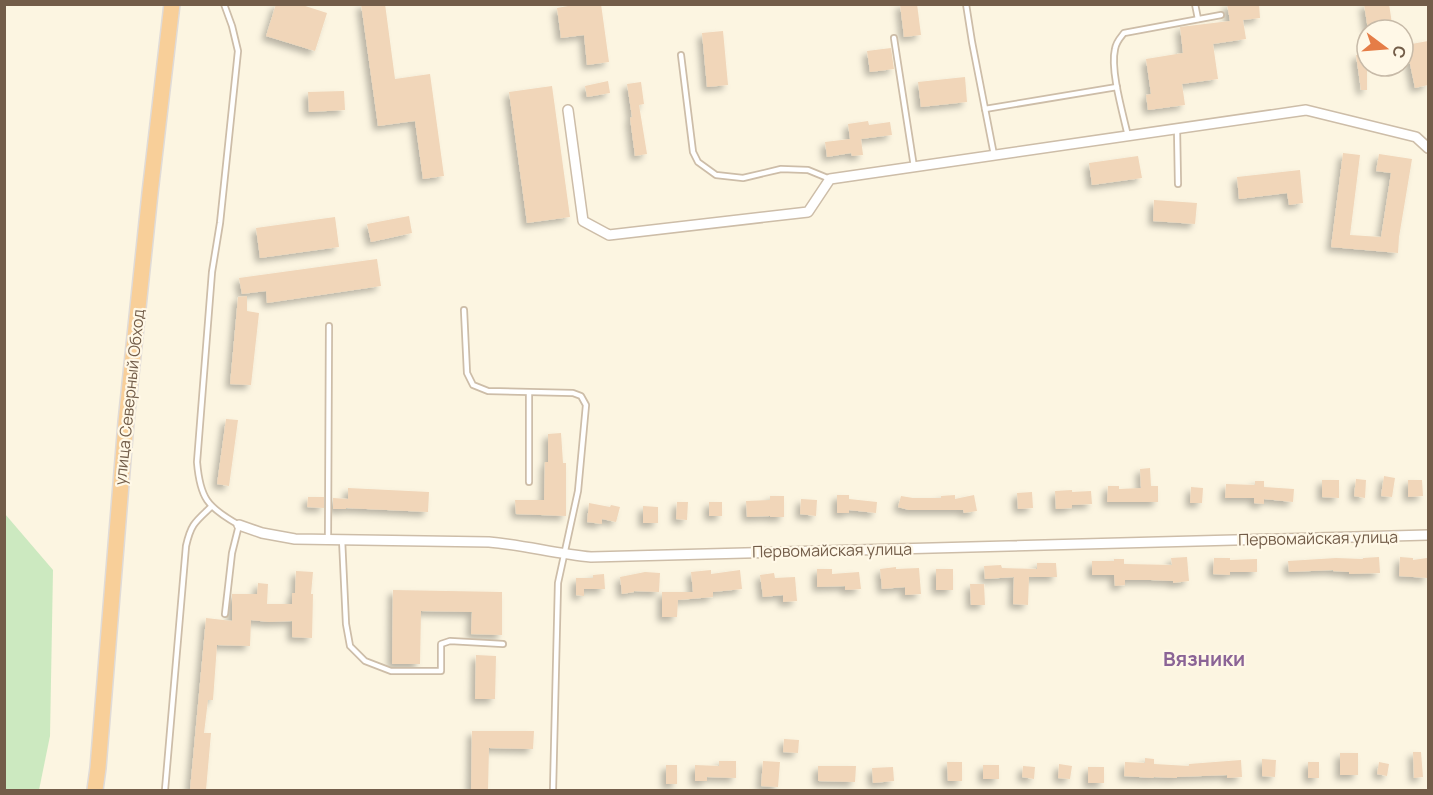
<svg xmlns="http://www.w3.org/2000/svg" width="1433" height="795" font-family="Manrope,sans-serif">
	<defs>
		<filter id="shadow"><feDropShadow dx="-4.5" dy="4.5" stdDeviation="3" flood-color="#0004"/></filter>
	</defs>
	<rect width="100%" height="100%" fill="#fcf5e1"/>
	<polygon fill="#cce9c0" points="5,514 53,570 50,736 39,790 5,790"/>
	<g fill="#f1d6b9" filter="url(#shadow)">
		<polygon points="276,4 299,4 327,13 315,51 266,36"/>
		<polygon points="361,4 385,4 395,79 430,74 444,176 423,179 415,121 378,126"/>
		<polygon points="579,4 601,4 609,62 587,65 584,35 561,38 557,8"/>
		<polygon points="900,4 917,4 921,35 904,37"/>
		<polygon points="1227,4 1259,4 1260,18 1243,20 1246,39 1213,44 1218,79 1182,84 1185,105 1148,110 1146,95 1151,94 1146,59 1183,53 1180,27 1230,21"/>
		<polygon points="1364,4 1389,4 1393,30 1368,30"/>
		<polygon points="723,31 728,85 707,87 702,33"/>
		<polygon points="1428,41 1428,85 1415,88 1406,45"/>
		<polygon points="891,48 894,69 870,72 867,51"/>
		<polygon points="1367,53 1367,90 1361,90 1356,55"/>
		<polygon points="965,77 967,102 921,107 918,82"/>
		<polygon points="608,81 610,93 587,97 585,86"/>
		<polygon points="641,82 644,104 639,105 647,154 635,156 630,118 632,117 627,84"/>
		<polygon points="552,86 570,217 527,223 509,92"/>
		<polygon points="344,91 345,110 309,112 308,92"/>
		<polygon points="868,121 869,125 890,122 892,135 861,139 863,155 852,156 851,153 827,157 825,142 850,139 848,124"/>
		<polygon points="1343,153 1360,155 1350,235 1381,237 1391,173 1376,171 1379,154 1412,159 1399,237 1398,253 1331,247"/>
		<polygon points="1138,156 1142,178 1092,185 1089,163"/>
		<polygon points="1300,170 1303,203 1289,205 1287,193 1239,199 1237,177"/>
		<polygon points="1154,200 1197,203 1195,224 1153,221"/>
		<polygon points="409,216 412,233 371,242 367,224"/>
		<polygon points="335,217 339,247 260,258 256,228"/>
		<polygon points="377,259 381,286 267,303 266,291 242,294 239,278"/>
		<polygon points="247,296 247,311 259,313 251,385 230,384 238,297"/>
		<polygon points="226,419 238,420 229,486 217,484"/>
		<polygon points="561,433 563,463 566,463 566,516 516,514 515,500 544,500 545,462 548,462 548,434"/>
		<polygon points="1150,468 1151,486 1158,486 1158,502 1107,502 1108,486 1119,486 1119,489 1141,488 1140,469"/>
		<polygon points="1384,476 1395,478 1392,497 1381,496"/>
		<polygon points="1356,479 1366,480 1365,498 1354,496"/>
		<polygon points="1322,480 1339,480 1339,498 1322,497"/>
		<polygon points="1408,480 1422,480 1423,496 1408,497"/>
		<polygon points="1255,481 1264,481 1264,487 1294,489 1293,502 1264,499 1264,504 1254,503 1254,498 1225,498 1226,484 1255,485"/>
		<polygon points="1191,487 1203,488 1202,503 1190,503"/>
		<polygon points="348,488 429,492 428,512 346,508 346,509 333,509 333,498 348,499"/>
		<polygon points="1072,490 1072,492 1091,491 1092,504 1072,505 1072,508 1056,509 1055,491"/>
		<polygon points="1032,492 1033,508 1018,509 1017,493"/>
		<polygon points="837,495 849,495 849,499 877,502 876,513 849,510 849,513 837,513"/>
		<polygon points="955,495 955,499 974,495 977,511 964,513 963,510 909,510 898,507 901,496 913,498 941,498 941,496"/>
		<polygon points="770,496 784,496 784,517 770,517 770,516 747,517 746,501 770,500"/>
		<polygon points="308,497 324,497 324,508 307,507"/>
		<polygon points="801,499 817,500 816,516 800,514"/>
		<polygon points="677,502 688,502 687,520 676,519"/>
		<rect x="709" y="502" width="13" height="14"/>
		<polygon points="589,503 610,507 611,505 620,507 616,522 602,519 602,524 587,522"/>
		<polygon points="643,506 658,507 658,523 643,523"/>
		<polygon points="1187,557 1189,581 1173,583 1173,581 1151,580 1125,580 1125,585 1115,586 1114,575 1092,575 1092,561 1114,561 1114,559 1124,559 1124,564 1172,565 1171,558"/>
		<polygon points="1379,557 1380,573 1349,574 1349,572 1333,571 1333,570 1289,572 1288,561 1336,558 1363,559 1363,558"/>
		<polygon points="1400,557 1413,558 1413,560 1427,558 1428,578 1399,576"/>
		<polygon points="1214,558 1230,558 1230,560 1257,559 1257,572 1230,572 1230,575 1213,574"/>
		<polygon points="1037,563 1056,563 1057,577 1029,577 1028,605 1013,604 1014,577 985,579 984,566 1001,565 1002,568 1037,569"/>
		<polygon points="896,567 896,569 919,568 921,594 905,595 905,587 882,589 880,569"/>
		<polygon points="817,569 832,569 832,574 859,572 861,589 845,590 845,586 817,587"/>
		<rect x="936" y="569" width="17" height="21"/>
		<polygon points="711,570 711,574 740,570 742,589 713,592 713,597 678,600 677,617 662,617 662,592 693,592 691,572"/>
		<polygon points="296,571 313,572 311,594 313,594 312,638 292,637 292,621 269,622 251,620 250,646 217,645 213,700 208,700 204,733 211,733 206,790 190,790 206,618 232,621 232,594 257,594 258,583 268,584 267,604 292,604 292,593 295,593"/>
		<polygon points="645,572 660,573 659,592 634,591 634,592 622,594 620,577"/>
		<polygon points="774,573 775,578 795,577 797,601 783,602 783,595 763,597 760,575"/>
		<polygon points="604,574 605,589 584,589 584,596 576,595 576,578 593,578 593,575"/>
		<polygon points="970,584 984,584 985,605 971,605"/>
		<polygon points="393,590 502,592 502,635 471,634 472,612 421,611 420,664 392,664"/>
		<polygon points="476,655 496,656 495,699 475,699"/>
		<polygon points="472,731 534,731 533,749 489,748 488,790 471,790"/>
		<polygon points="784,739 799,740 798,753 783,752"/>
		<polygon points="1413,752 1421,752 1423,777 1414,778"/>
		<rect x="1340" y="753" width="18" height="22"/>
		<polygon points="1145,758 1154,759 1154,764 1189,766 1189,764 1241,760 1242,777 1227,778 1227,775 1177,777 1177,778 1154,777 1153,778 1124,776 1125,762 1145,763"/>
		<polygon points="1262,759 1276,760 1275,777 1262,776"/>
		<polygon points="719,761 736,761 736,778 707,777 707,781 695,781 695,765 719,766"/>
		<polygon points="763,761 780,762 778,787 761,786"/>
		<polygon points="947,762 962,762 962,781 948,781"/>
		<rect x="1308" y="762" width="11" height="16"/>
		<polygon points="1379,762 1389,764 1387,776 1377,774"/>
		<polygon points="1059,764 1072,766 1070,779 1058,778"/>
		<rect x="666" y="765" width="11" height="19"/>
		<rect x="983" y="765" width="16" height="14"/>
		<polygon points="818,766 856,766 855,782 818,781"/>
		<polygon points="1023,766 1035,767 1034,779 1022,777"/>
		<polygon points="893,767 894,781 873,783 872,768"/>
		<rect x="1088" y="767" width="16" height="16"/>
	</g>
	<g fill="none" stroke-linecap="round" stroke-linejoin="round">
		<g stroke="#cdbda8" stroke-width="8">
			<g id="service">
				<path d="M224,4l8,22 6,25 -18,172 -8,49 -15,190c3,36 10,45 42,63l-7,28 -7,61"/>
				<polyline points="966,4 972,42 994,155"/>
				<polyline points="1195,4 1198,19"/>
				<polyline points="894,38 914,167"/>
				<polyline points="681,55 693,152 698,162 716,175 743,178 781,169 808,170 830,179"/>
				<polyline points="985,109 1117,87"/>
				<polyline points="1177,128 1178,184"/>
				<path d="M1128,136c-5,-22 -18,-66 -13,-87 1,-7 5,-11 9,-16l97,-18"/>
				<polyline points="464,310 467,373 473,385 488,391 573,393 581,396 586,405 578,491 558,583 553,790"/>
				<polyline points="529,393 529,482"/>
				<polyline points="328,539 329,326"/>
				<polyline points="342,539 346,624 350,646 365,661 391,671 441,671 441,644 450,641 503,644"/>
				<path d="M165,790l21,-244c5,-22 9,-24 25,-39"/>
			</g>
		</g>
		<g stroke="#cdbda8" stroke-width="12">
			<g id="minor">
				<polyline points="568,110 583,221 609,235 808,212 830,179 1306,110 1416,137 1428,148"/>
				<path d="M239,525l23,8 33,6 194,3c35,3 68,12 102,15l837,-22"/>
			</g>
		</g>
		<g stroke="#e0dbd7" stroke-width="18">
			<polyline id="trunk" points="95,790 98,768 126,422 150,193 172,4"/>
		</g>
		<use href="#service" stroke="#fff" stroke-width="4.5"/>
		<use href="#minor" stroke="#fff" stroke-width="9"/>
		<use href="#trunk" stroke="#f8cf99" stroke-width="15"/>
	</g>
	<g text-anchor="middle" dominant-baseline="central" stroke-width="4.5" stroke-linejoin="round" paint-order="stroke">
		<g font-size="16" fill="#735d49" stroke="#fff8e7">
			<text transform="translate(129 397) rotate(-84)">улица Северный Обход</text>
			<text transform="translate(1318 538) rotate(-1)">Первомайская улица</text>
			<text transform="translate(832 550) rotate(-1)">Первомайская улица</text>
		</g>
		<g font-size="20" font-weight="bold" fill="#8b6496" stroke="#fff8e7">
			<text x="1204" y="658">Вязники</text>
		</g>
	</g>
	<rect width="1433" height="795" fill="none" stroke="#735d49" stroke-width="12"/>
	<g transform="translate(1385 48) rotate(106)"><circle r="28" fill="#fff8e7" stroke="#c7baa8" stroke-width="1.5"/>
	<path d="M0-4.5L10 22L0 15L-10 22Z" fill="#e57d47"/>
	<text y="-9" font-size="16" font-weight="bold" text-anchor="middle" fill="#735d49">С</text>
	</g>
</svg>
